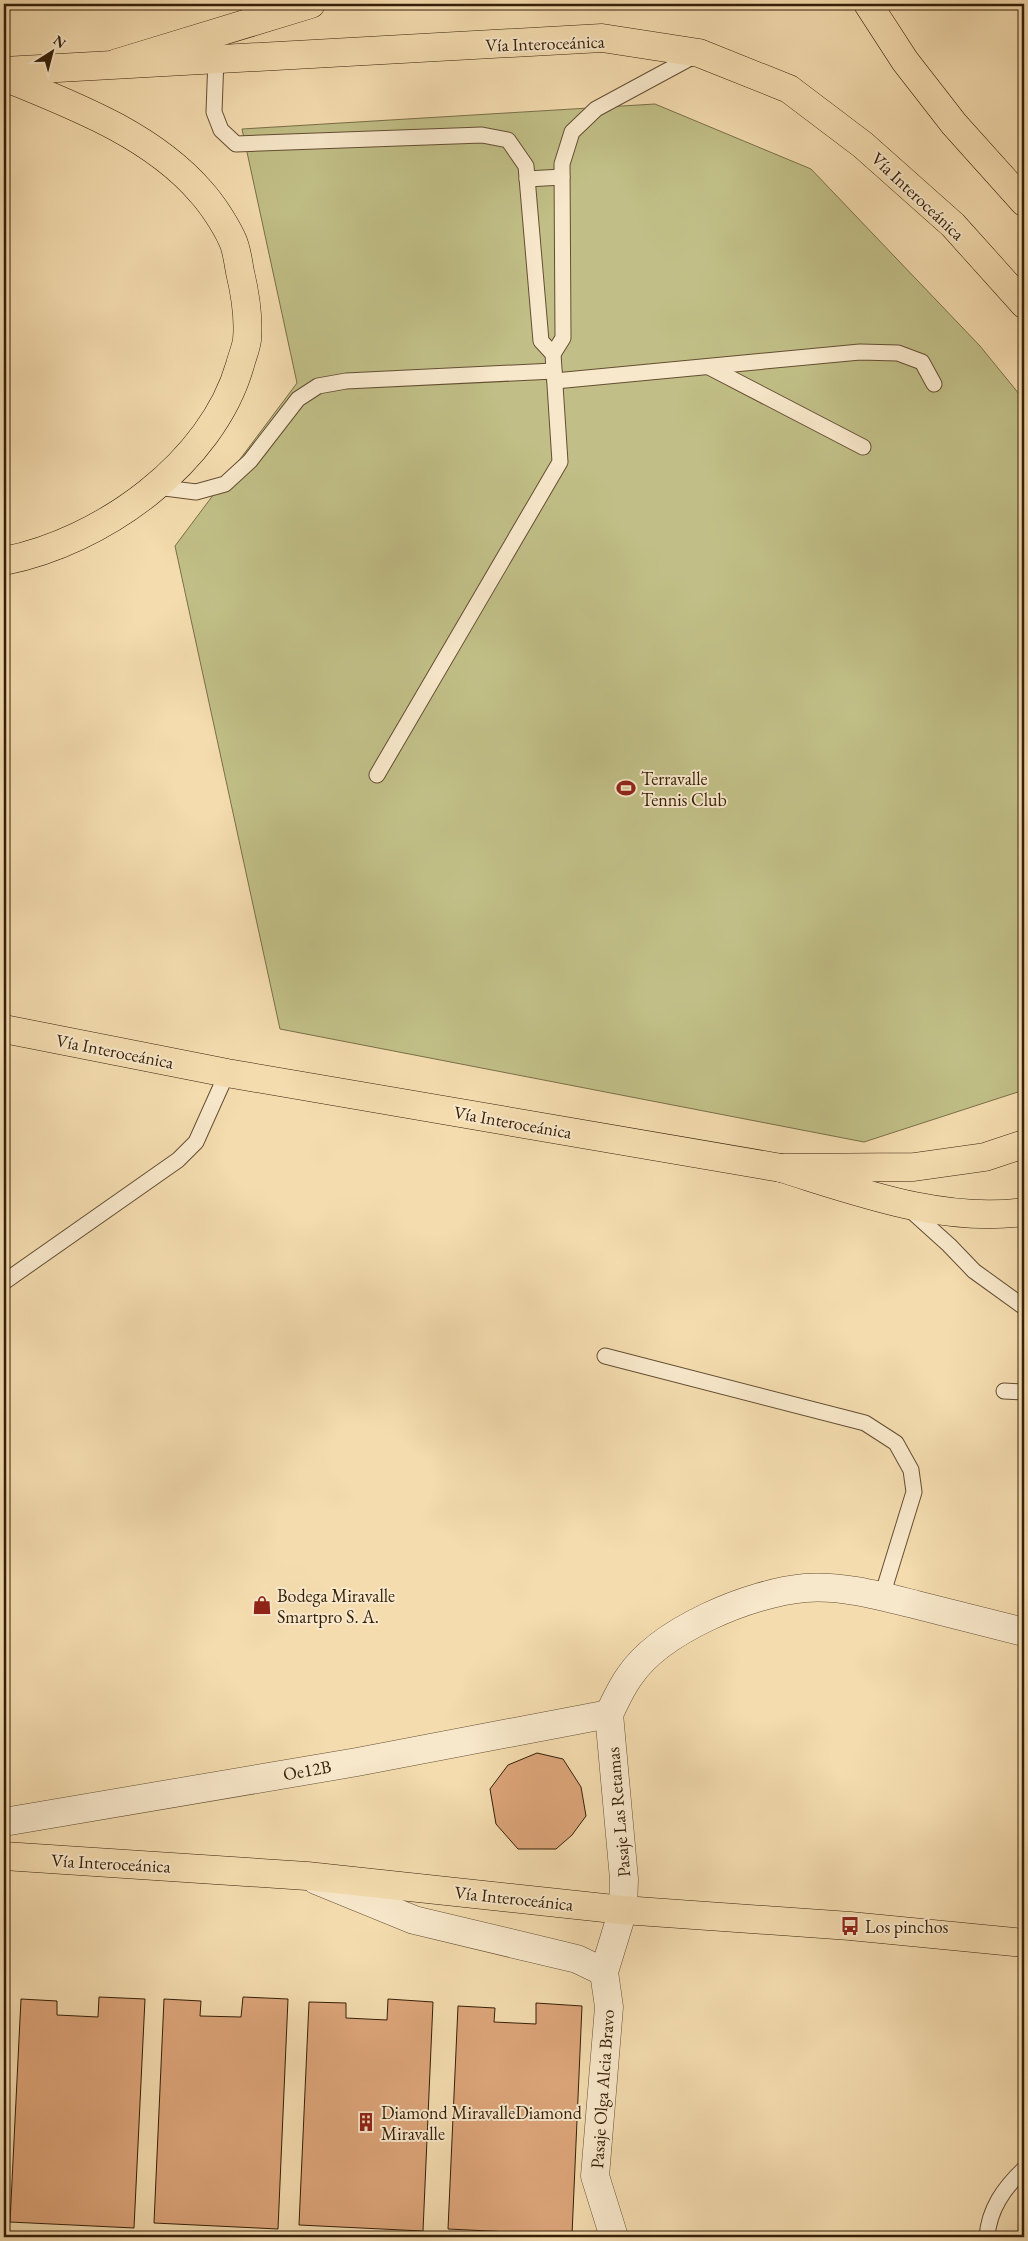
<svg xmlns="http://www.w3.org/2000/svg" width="1028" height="2241" font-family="'EB Garamond',serif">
	<rect width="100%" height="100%" fill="#f4dcaf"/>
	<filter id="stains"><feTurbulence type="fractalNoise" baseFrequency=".004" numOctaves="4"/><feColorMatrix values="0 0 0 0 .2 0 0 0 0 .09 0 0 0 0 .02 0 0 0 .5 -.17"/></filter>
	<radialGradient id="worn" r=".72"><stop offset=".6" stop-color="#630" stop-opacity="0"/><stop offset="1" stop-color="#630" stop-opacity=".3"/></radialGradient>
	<polygon fill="#c1bf87" stroke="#7a6f48" points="655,104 811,169 980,346 1024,400 1024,1090 864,1142 280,1029 175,546 297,383 242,129"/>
	<g fill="#dda57a" stroke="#341f08">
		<polygon points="537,1753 563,1759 581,1787 586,1816 572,1835 556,1849 518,1849 496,1824 490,1789 508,1765"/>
		<polygon points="99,1997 145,1999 134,2228 10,2222 21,1999 57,2001 57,2015 98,2017"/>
		<polygon points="243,1997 288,1999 278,2229 154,2223 164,1999 201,2001 200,2016 241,2017"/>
		<polygon points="388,1999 433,2002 423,2231 299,2225 309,2002 346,2003 346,2018 387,2020"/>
		<polygon points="536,2003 582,2006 572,2235 448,2229 458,2006 495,2008 494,2022 536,2024"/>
	</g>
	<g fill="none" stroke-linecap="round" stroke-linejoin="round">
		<g stroke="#644e32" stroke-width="17">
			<g id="lane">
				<polyline points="216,58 214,112 221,130 236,144 482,135 508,140 526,166 541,341 553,354 560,462 377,775"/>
				<polyline points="527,179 562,177"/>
				<polyline points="553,354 563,338 562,164 572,132 596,109 696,55"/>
				<polyline points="709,367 863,447"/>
				<polyline points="555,381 860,352 898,353 922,362 934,384"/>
				<polyline points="157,487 196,492 225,484 250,461 298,399 318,386 346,381 554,371"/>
				<polyline points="908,1208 949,1245 974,1271 1024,1307"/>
				<polyline points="4,1282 178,1160 196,1142 227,1073"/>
				<polyline points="605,1356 865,1423 896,1443 911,1470 914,1492 882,1596"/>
				<polyline points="1004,1391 1024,1392"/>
				<path d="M987,2237c2,-28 17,-49 37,-68"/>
			</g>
		</g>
		<g stroke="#644e32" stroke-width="29">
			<g id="street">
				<polyline points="609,1714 624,1879 623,1910 604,1972 609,2007 595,2176 614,2237"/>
				<path d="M609,1714c6,-12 12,-26 20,-37 31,-47 121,-84 176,-89 37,-3 76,8 112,17 36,9 72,18 107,27"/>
				<polyline points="4,1822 357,1762 609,1714"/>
				<polyline points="316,1880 414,1920 577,1959 604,1972"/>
			</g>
		</g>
		<g stroke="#341f08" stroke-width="29">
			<g id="primary">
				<polyline points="4,71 602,38 699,53 789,89 863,145 953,225 1024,304"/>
				<polyline points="4,1029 227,1073 781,1168 914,1167 985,1157 1024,1144"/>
				<polyline points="4,1856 307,1876 623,1910 850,1926 1024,1943"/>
			</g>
		</g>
		<g stroke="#341f08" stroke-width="29">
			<g id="highway">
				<polyline points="868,4 905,61 954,124 1024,202"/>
				<polyline points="117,63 311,4"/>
				<path d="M4,77c68,28 147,57 197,115 11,12 24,32 31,47 5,10 6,23 8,33 5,21 9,46 7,68 -1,8 -5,17 -7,25 -28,98 -138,177 -236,196"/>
				<path d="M781,1168c78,24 160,55 243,44"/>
			</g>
		</g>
		<use href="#lane" stroke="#f8e8cb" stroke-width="15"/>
		<use href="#street" stroke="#f8e8cb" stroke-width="28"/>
		<use href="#primary" stroke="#f4dcaf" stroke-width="28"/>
		<use href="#highway" stroke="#f4dcaf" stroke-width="28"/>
	</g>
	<defs>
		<g id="stadium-bare" transform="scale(1.5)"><path d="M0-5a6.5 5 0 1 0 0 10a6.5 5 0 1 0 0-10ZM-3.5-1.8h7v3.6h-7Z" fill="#8f2418" stroke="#f8e8cb" stroke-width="2.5" paint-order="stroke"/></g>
		<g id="shop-bare" transform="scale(1.5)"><path d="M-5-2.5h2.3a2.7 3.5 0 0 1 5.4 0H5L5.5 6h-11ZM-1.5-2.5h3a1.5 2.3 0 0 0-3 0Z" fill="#8f2418" stroke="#f8e8cb" stroke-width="2.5" paint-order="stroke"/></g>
		<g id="bus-bare" transform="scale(1.5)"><path d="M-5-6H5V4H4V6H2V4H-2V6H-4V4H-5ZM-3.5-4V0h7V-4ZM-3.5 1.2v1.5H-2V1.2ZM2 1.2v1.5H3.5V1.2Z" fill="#8f2418" stroke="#f8e8cb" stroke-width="2.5" paint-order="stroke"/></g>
		<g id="building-bare" transform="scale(1.5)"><path d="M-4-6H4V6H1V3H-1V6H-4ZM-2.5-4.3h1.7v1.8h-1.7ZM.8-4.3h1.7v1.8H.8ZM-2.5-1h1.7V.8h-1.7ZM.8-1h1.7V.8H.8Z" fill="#8f2418" stroke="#f8e8cb" stroke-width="2.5" paint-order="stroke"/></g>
	</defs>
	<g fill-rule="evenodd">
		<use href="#stadium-bare" x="626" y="788"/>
		<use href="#shop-bare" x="262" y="1605"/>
		<use href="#bus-bare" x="850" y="1926"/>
		<use href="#building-bare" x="366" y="2122"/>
	</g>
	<g text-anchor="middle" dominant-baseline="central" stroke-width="4" stroke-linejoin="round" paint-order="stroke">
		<g font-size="18" fill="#341f08" stroke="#f8e8cb">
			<text transform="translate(545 43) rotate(-2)">Vía Interoceánica</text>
			<text transform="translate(918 196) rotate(43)">Vía Interoceánica</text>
			<text transform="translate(115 1051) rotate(11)">Vía Interoceánica</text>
			<text transform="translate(513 1122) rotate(10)">Vía Interoceánica</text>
			<text transform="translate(307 1770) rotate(-10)">Oe12B</text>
			<text transform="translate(618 1812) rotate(-95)">Pasaje Las Retamas</text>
			<text transform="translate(111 1863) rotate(3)">Vía Interoceánica</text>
			<text transform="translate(514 1898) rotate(6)">Vía Interoceánica</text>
			<text transform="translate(602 2089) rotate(-86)">Pasaje Olga Alcia Bravo</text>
		</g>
		<g font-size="18" fill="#341f08" stroke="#f8e8cb" text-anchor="start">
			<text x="641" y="778">Terravalle<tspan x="641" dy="21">Tennis Club</tspan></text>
			<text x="277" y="1595">Bodega Miravalle<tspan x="277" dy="21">Smartpro S. A.</tspan></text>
			<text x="865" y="1926">Los pinchos</text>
			<text x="381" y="2112">Diamond MiravalleDiamond<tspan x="381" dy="21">Miravalle</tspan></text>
		</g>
	</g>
	<rect width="1028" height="2241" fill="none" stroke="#f4dcaf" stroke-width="20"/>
	<rect x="5" y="5" width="1018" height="2231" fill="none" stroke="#341f08" stroke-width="2.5"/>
	<rect x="10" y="10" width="1008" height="2221" fill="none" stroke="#341f08"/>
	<g transform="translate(52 52) rotate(36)" stroke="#f8e8cb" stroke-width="4" paint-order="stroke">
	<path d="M0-4L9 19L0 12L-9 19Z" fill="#341f08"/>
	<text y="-8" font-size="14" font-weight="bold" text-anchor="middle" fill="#341f08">N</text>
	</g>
	<rect width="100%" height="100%" filter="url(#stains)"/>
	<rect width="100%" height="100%" fill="url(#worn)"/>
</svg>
